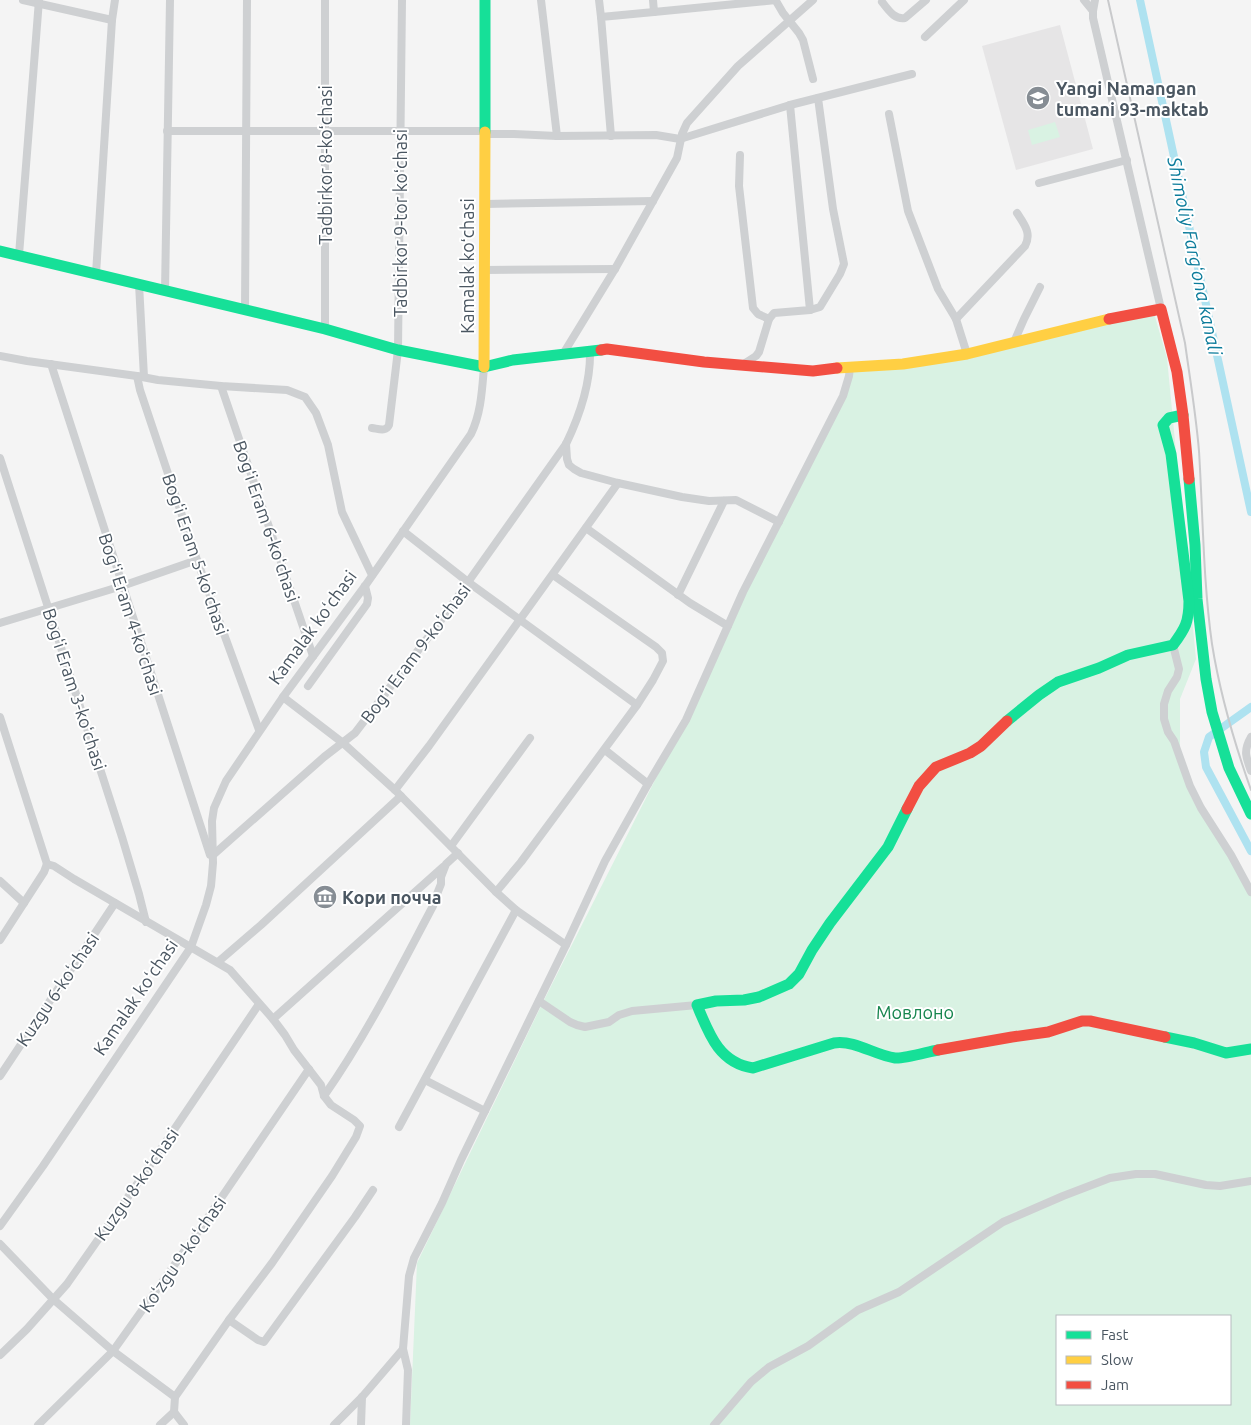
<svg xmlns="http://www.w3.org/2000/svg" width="1251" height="1425" font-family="Ubuntu,sans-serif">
	<rect width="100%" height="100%" fill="#f4f4f4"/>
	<polygon fill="#e6e5e6" points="1060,25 1093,149 1016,170 982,46"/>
	<g fill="#d9f2e3" fill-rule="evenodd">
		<polygon points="1055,122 1060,137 1032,145 1028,130"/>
		<path d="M1154,313l13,45 29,301 -16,40v56l11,42 60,94v534h-841l7,-162 124,-257 168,-333 25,-64 119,-238zM1057,1316h173v88h-173z"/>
	</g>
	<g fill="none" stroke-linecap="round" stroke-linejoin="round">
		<g stroke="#aee2f0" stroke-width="8">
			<polyline points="1140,0 1251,512"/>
			<polyline points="1251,707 1209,737 1204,752 1206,767 1251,851"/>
		</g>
		<g stroke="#ced0d2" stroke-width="8">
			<polyline points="23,0 112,20"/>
			<polyline points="541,0 557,136"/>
			<polyline points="599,0 601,17"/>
			<polyline points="653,0 654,12 776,0"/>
			<polyline points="1084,0 1093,11 1093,18 1161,309"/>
			<polyline points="776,1 783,13 799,33 803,40 813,79"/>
			<path d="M882,2c6,7 12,18 23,16l21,-18"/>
			<polyline points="1093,11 1095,0"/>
			<polyline points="925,37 964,0"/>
			<polyline points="889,114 908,211 938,289 956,319 967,354"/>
			<polyline points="167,131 484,131"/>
			<polyline points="484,134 514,134 557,136 656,135 680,139 790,105 912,74"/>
			<polyline points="611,136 601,17 654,12"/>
			<polyline points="740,155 739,186 753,308 758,314 769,319"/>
			<polyline points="1039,183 1127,160"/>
			<polyline points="485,204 653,201"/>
			<polyline points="19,255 39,0"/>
			<polyline points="485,270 615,269"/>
			<polyline points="96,274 112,20 115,0"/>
			<polyline points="139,284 144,377"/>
			<polyline points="165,291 170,0"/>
			<polyline points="245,310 247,0"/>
			<polyline points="810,310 820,307 840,274 844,264 833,209 818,98"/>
			<path d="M956,319l69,-73c7,-13 -1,-22 -8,-33"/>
			<polyline points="325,329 325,0"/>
			<polyline points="1014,342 1024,319 1040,287"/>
			<polyline points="563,354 615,269 677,158 682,134 687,123 738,66 813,0"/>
			<polyline points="0,356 27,361 137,376 158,380 221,386 287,390 305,397 316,413 328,445 342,512 372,575"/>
			<polyline points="51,364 210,855"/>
			<polyline points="742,365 756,356 759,352 769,319 774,313 810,310 790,105"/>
			<polyline points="137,376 140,390 197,560 259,730"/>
			<polyline points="221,386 313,656"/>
			<path d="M372,428c7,1 14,4 17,-3l9,-75 4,-350"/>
			<polyline points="566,444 567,459 569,465 574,469 581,473 618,483 682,497 709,501 736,500 779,522"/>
			<polyline points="0,458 122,837 139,894 146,922"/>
			<polyline points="586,528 690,603 728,626"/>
			<polyline points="403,531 468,582 637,705"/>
			<polyline points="678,595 724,501"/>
			<polyline points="0,623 122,586 197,560"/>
			<polyline points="1173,645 1179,669 1177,677 1168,691 1164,704 1164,719 1168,732 1174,741 1190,786 1201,808 1231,855 1251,892"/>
			<polyline points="308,686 367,604 368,598 365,586"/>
			<polyline points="283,697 343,743 395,790 496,892 516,910 566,945"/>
			<polyline points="0,717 47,864"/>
			<path d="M1251,737c-8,14 -5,20 0,34"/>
			<polyline points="605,750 648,784"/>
			<polyline points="395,790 429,746 618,483"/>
			<polyline points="451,846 530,738"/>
			<path d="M213,855l111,-98 31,-24 84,-110 127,-179c14,-29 25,-61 24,-94"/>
			<polyline points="47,864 54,866 74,879 230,970 273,1019 285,1035 294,1050 321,1085 324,1096 331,1105 354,1120 360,1126 356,1137 332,1176 272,1263 229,1320 175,1397"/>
			<polyline points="0,881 24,903"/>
			<polyline points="496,892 521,862 637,705 653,680 663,661 662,653 656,647 553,575"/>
			<polyline points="0,940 44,872 47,864"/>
			<polyline points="218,962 261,925 401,796"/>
			<polyline points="539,1001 570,1022 577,1025 585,1027 609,1022 619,1015 632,1011 697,1005"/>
			<polyline points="273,1019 443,867"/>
			<polyline points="0,1076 115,903"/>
			<polyline points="425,1080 485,1111"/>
			<path d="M324,1096c42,-60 75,-126 109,-190l4,-12 4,-10v-7l5,-13 12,-11"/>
			<polyline points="399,1127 516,910"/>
			<path d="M0,1226l43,-60 148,-219 15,-42 5,-19 2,-23 -1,-42 2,-13 12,-27 57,-84 82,-111 106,-152c10,-21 11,-43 13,-67"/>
			<polyline points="0,1244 53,1299 113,1351 175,1397 174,1412 184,1425"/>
			<polyline points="229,1320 258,1340 264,1342 355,1217 373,1190"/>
			<polyline points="403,1349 408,1370 406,1425"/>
			<polyline points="0,1355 27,1329 67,1284 144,1174 259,1004"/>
			<polyline points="38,1425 113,1351 200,1229 309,1069"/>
			<polyline points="160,1425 174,1412"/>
			<polyline points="334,1425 362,1397 403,1349 409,1276 414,1258 442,1203 461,1160 566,945 605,861 648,784 686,720 743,592 843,396 849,376 850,367"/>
			<polyline points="361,1425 362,1397"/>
			<polyline points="714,1425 751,1382 769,1367 808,1346 858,1310 899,1292 1003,1222 1063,1196 1110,1178 1136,1174 1155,1174 1206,1185 1220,1186 1251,1181"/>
		</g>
		<g stroke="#16e098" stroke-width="11">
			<polyline points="485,132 485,0"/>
			<polyline points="0,251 325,329 398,350 484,367 513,360 601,350"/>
			<polyline points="1189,479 1195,545 1197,599 1206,679 1212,712 1229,768 1251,814"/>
			<path d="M1007,721l32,-26 19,-13 41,-14 29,-13 45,-10c12,-16 16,-23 16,-44l-18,-147 -8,-29 6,-7 14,-3"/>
			<path d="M907,809l-19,38 -58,76 -18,27 -13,24 -10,10 -30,13 -15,3 -28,1 -19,4c12,29 22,58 56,63l81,-25c22,-3 40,12 61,15 9,1 32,-6 43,-8"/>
			<polyline points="1165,1037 1194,1043 1226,1053 1251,1049"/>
		</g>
		<g stroke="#ffcf43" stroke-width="11">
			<polyline points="484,367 485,132"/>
			<polyline points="837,368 903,364 967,354 1109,319"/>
		</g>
		<g stroke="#f24e42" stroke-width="11">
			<polyline points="1109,319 1161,309 1177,372 1183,415 1189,479"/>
			<polyline points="601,350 607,349 704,362 813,371 837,368"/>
			<polyline points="907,809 919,786 936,767 970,753 981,746 1007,721"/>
			<polyline points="938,1050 1012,1037 1048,1032 1082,1021 1090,1021 1165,1037"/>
		</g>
		<path stroke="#c9cacc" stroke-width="2" d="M1108,0l77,343c5,36 11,72 14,108 4,64 4,129 13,193 8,50 22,98 39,146"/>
	</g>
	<defs>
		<g id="school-disc" transform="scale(1.25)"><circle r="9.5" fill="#868d94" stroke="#fff"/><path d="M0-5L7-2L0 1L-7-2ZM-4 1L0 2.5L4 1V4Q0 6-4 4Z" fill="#fff"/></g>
		<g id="museum-disc" transform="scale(1.25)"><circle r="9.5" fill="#868d94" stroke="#fff"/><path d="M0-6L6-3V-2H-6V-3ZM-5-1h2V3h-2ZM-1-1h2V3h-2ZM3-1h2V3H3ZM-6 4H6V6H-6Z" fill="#fff"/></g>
	</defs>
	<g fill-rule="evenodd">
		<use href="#school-disc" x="1038" y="98"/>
		<use href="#museum-disc" x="325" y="897"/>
	</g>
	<g text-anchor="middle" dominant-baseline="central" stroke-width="4" stroke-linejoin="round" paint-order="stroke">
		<g font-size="18" font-weight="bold" fill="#4a5661" stroke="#fff" text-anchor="start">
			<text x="1056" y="88">Yangi Namangan<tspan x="1056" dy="21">tumani 93-maktab</tspan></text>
			<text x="342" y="897">Кори почча</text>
		</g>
		<g font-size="18" fill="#4a5661" stroke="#fff">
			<text transform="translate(325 165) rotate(-90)">Tadbirkor 8-koʻchasi</text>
			<text transform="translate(400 223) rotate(-90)">Tadbirkor 9-tor koʻchasi</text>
			<text transform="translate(467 266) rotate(-90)">Kamalak koʻchasi</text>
			<text transform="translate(267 521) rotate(71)">Bogʻi Eram 6-koʻchasi</text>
			<text transform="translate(196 554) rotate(71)">Bogʻi Eram 5-koʻchasi</text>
			<text transform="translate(131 614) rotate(72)">Bogʻi Eram 4-koʻchasi</text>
			<text transform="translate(312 627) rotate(-54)">Kamalak koʻchasi</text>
			<text transform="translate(415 653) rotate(-53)">Bogʻi Eram 9-koʻchasi</text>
			<text transform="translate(75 689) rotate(72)">Bogʻi Eram 3-koʻchasi</text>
			<text transform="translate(57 989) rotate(-56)">Kuzgu 6-koʻchasi</text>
			<text transform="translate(135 997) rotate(-56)">Kamalak koʻchasi</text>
			<text transform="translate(136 1184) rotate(-55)">Kuzgu 8-koʻchasi</text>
			<text transform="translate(182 1254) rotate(-55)">Koʻzgu 9-koʻchasi</text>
		</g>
		<g font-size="18" fill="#17864f" stroke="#fff">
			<text x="915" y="1012">Мовлоно</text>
		</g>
		<g font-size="19" font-style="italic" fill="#0c7c9b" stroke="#fff">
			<text transform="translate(1195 256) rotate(78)">Shimoliy Fargʻona kanali</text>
		</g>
	</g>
	<rect x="1056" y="1315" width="175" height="90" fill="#ffffff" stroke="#b7bbc0"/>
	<rect x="1066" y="1331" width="25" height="8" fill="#16e098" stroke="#b7bbc0"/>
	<text x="1101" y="1340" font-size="15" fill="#4a5661">Fast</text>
	<rect x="1066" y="1356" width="25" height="8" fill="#ffcf43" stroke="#b7bbc0"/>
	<text x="1101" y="1365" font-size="15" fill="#4a5661">Slow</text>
	<rect x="1066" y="1381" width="25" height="8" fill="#f24e42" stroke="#b7bbc0"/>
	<text x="1101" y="1390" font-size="15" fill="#4a5661">Jam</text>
</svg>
